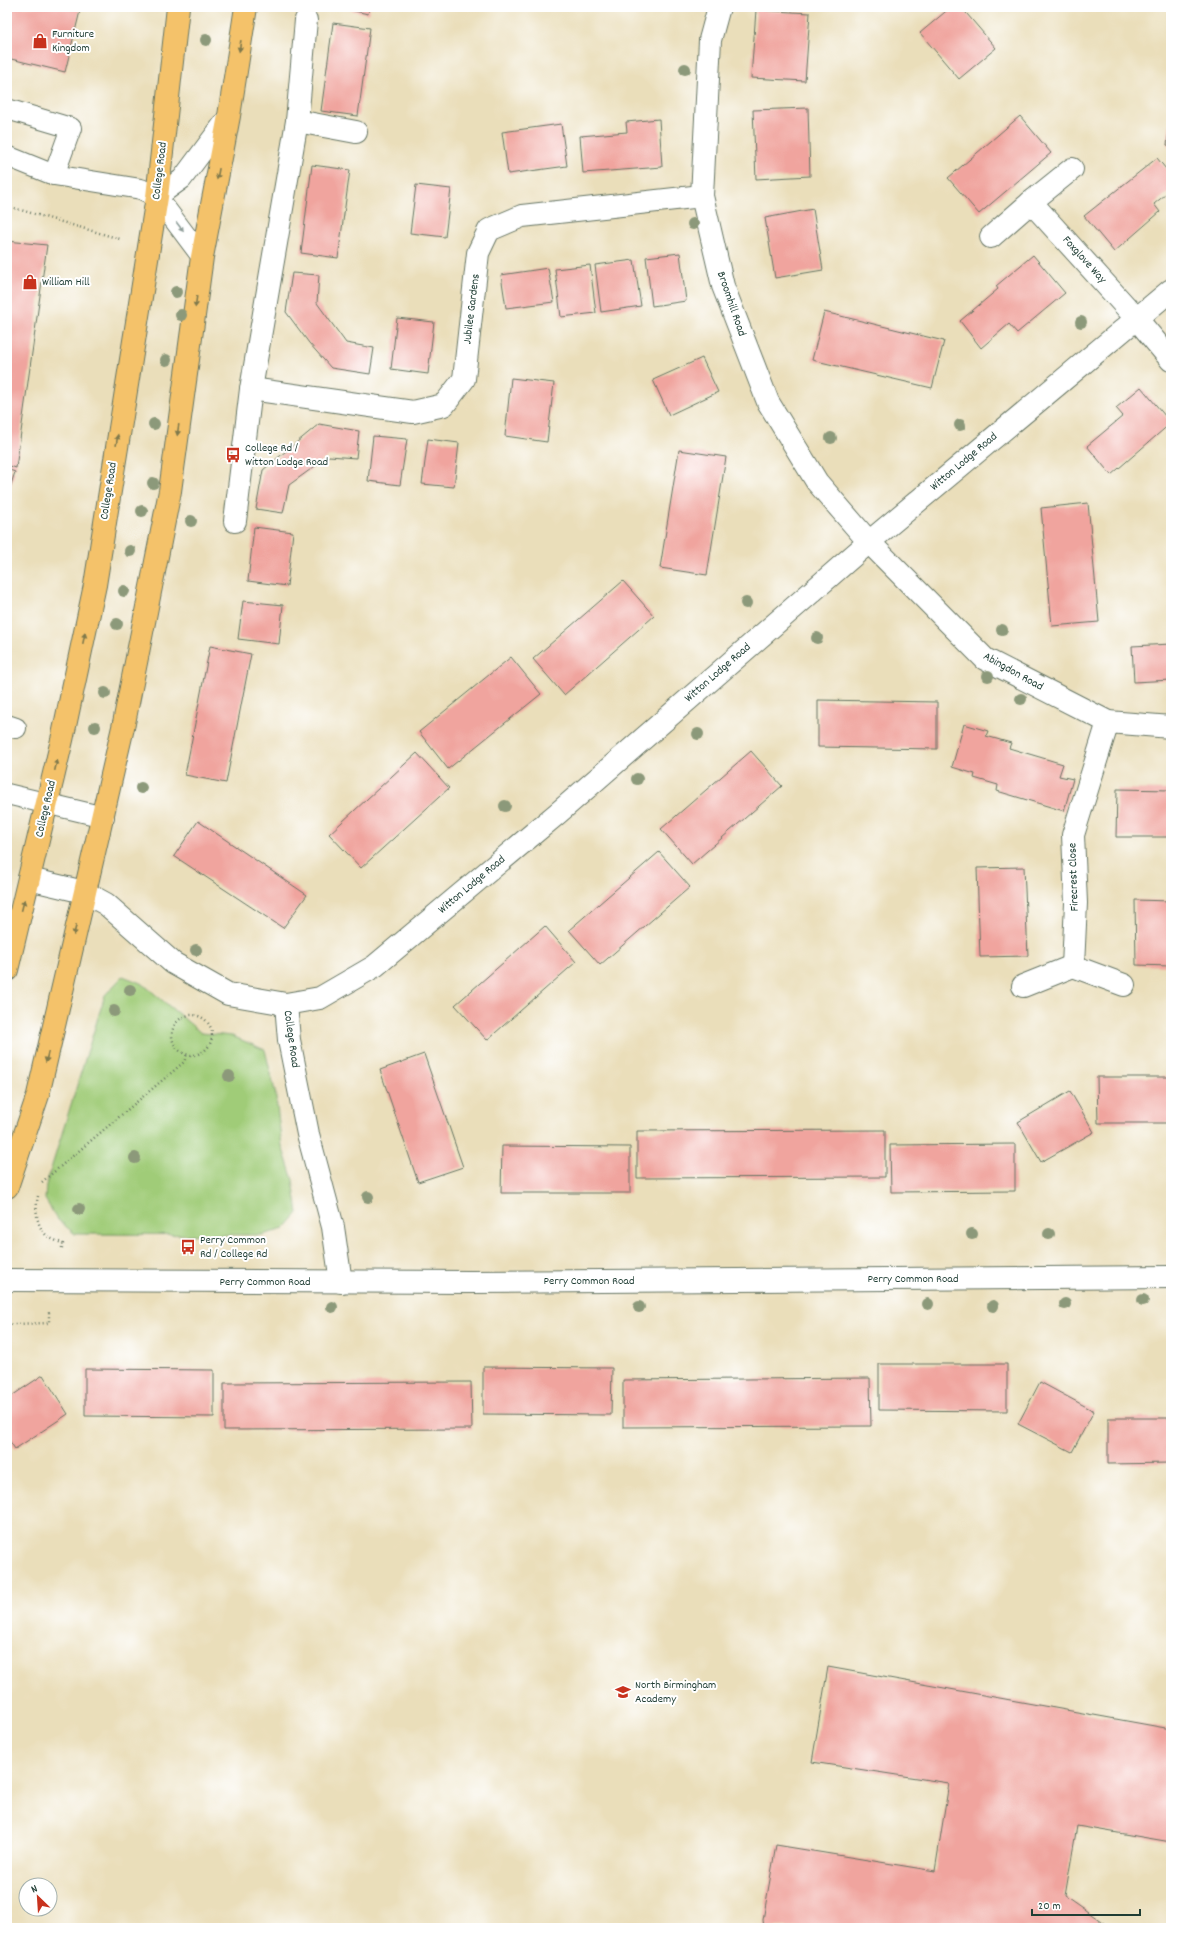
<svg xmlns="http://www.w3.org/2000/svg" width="1178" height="1935" font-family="Dekko,sans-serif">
	<rect width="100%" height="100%" fill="#fff"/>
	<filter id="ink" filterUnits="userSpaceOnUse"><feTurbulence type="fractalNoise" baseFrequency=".025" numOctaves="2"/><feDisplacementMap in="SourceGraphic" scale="8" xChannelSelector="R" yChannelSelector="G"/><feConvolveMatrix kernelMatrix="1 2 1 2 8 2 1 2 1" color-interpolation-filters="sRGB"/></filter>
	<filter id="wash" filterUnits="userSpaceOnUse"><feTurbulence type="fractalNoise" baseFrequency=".012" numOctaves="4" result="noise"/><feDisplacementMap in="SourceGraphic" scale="16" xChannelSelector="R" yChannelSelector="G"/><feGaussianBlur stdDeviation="0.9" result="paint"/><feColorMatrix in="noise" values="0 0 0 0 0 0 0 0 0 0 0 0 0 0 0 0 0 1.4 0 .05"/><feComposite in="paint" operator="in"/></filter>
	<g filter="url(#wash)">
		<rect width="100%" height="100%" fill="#eadeba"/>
		<polygon fill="#a0cc78" stroke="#608456" points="123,976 143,984 201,1033 232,1036 265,1050 275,1091 282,1146 293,1180 298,1213 284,1229 262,1235 75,1234 57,1219 45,1199 46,1185 105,995"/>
		<g id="blocks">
			<g fill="#f0a49e">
				<polygon points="7,7 81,7 65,72 7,58"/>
				<polygon points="338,7 370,7 368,14"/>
				<polygon points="951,7 961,7 996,48 959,79 920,33"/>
				<polygon points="756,10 810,13 805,81 751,78"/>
				<polygon points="333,23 370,28 358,116 321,111"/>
				<polygon points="808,108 810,176 756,179 753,110"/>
				<polygon points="1020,116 1051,153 979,214 948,178"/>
				<polygon points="659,119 662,167 583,173 580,136 627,132 626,122"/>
				<polygon points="1170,123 1171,123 1171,146 1167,145"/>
				<polygon points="561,124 567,166 508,174 502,132"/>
				<polygon points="1157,158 1171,175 1171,190 1154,204 1160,212 1114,252 1084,216"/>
				<polygon points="312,165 350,170 338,258 301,253"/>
				<polygon points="416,185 451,189 445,237 410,233"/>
				<polygon points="813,209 823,270 775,278 765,218"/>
				<polygon points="7,241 47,245 16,468 7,465"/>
				<polygon points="680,253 686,301 652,306 646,257"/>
				<polygon points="1033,255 1065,293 1017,333 1009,324 981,348 960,321 998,289 996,286"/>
				<polygon points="634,260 641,306 601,312 595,265"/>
				<polygon points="590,265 596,313 561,317 555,269"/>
				<polygon points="548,268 554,302 506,308 501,275"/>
				<polygon points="292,273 319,275 317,303 346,343 374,348 370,374 331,368 309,343 286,312"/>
				<polygon points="824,312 944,341 932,388 812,360"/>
				<polygon points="397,318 434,322 428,374 391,369"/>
				<polygon points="702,358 718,392 669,415 653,380"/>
				<polygon points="511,378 554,383 547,442 505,436"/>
				<polygon points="1141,387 1171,423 1111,475 1087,446 1123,416 1116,408"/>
				<polygon points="319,424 359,431 356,458 329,456 289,485 283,513 256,509 263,470"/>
				<polygon points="373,436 407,439 400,485 368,481"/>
				<polygon points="428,439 459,443 454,487 422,484"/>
				<polygon points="679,450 726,457 707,575 660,568"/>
				<polygon points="7,469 15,472 7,497"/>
				<polygon points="1088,503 1099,622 1052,626 1041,508"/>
				<polygon points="254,527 293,532 287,586 248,581"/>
				<polygon points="623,581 654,616 564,695 533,659"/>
				<polygon points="243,601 283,605 279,644 238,639"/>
				<polygon points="1171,644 1171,680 1134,682 1132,646"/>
				<polygon points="210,646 251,654 226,783 185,775"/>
				<polygon points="511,657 541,694 448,769 419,732"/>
				<polygon points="818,700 937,702 937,749 818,747"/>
				<polygon points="964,724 988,731 986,736 1011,743 1009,748 1063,764 1059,776 1073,779 1064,811 997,791 998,785 974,778 975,774 952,767"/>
				<polygon points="751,751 782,786 692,864 661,829"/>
				<polygon points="417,753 449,788 361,868 329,834"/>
				<polygon points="1117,789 1171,790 1171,837 1116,837"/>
				<polygon points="198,821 307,895 283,928 174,856"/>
				<polygon points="659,852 690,887 600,965 569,930"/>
				<polygon points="1024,867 1028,956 980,957 977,868"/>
				<polygon points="1135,900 1171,901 1171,966 1136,965"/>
				<polygon points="545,926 576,962 487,1040 455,1005"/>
				<polygon points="424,1054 463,1167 418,1182 380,1070"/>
				<polygon points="1097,1077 1171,1077 1171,1123 1098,1123"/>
				<polygon points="1070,1091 1094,1132 1041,1162 1018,1122"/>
				<polygon points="885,1130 885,1177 637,1178 637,1131"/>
				<polygon points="1015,1144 1015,1191 891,1192 890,1145"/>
				<polygon points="502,1146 630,1147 630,1193 501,1193"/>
				<polygon points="879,1364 1007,1364 1007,1411 879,1410"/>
				<polygon points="483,1367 612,1368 611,1415 483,1414"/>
				<polygon points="85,1369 214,1370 214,1417 85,1416"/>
				<polygon points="43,1375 68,1414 15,1449 7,1437 7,1399"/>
				<polygon points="870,1378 871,1426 623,1427 623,1380"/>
				<polygon points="471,1382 472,1429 224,1430 224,1383"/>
				<polygon points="1040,1382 1094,1411 1072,1452 1018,1424"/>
				<polygon points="1108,1418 1171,1418 1171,1463 1108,1464"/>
				<polygon points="828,1667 1171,1729 1171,1842 1077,1826 1065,1896 1111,1928 764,1928 763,1920 776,1845 935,1871 949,1783 812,1762"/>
			</g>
		</g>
	</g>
	<g filter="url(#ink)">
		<use href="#blocks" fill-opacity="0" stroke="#667563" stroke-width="1"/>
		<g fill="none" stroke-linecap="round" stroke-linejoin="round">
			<g stroke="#667563" stroke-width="22">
				<g id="service">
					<polyline points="7,109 71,128 54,175"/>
					<polyline points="7,156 54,175 141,189 157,197 202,257"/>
					<polyline points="157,197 182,179 229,116"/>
					<polyline points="7,725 16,728"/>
					<polyline points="7,794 104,817"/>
				</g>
			</g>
			<g stroke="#667563" stroke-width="24">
				<g id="minor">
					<polyline points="719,7 710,40 702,196 723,286 768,402 817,482 869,542 985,659 1108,722 1171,727"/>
					<polyline points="297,121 356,132"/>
					<polyline points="1031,202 1136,318 1171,360"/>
					<polyline points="991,237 1031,202 1072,169"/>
					<polyline points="251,389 413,412 444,405 464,379 478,253 489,230 522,216 702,196"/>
					<polyline points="235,521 251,389 297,121 306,20"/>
					<polyline points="1108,722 1073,835 1076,903 1073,966 1124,985"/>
					<polyline points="29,879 84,892 106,904 173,963 228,994 286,1004 320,998 375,966 558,813 869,542 1171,290"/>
					<polyline points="1023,986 1073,966"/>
					<polyline points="286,1004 289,1040 308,1134 333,1227 341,1282"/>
				</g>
			</g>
			<g stroke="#667563" stroke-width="24">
				<polyline id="tertiary" points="7,1280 471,1282 1171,1277"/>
			</g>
			<g stroke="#667563" stroke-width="24">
				<g id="primary">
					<polyline points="7,970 62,740 95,585 157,197 178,7"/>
					<polyline points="7,1187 38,1095 124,723 170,491 202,257 229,116 246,7"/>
				</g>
			</g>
			<g stroke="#667563" stroke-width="2.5" stroke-dasharray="1 3" stroke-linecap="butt">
				<polyline points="7,206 120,239"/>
				<circle cx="192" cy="1035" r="20"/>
				<polyline points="42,1182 184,1062 187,1054"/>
				<path d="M38,1196c-3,13 -2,29 8,39 4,4 12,6 17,9l-2,7"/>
				<polyline points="7,1326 13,1324 49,1323 49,1310"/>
			</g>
			<use href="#service" stroke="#fff" stroke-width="20"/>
			<use href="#minor" stroke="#fff" stroke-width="22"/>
			<use href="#tertiary" stroke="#fff" stroke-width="22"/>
			<use href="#primary" stroke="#f4c26a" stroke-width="22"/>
		</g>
		<g fill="#8c997a">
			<circle cx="206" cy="40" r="6"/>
			<circle cx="685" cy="69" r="6"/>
			<circle cx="693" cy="224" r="6"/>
			<circle cx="176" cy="292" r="6"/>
			<circle cx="181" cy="315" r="6"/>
			<circle cx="1081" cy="322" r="6"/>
			<circle cx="166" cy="360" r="6"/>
			<circle cx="154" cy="424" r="6"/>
			<circle cx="960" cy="425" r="6"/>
			<circle cx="831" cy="438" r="6"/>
			<circle cx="153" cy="483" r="6"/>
			<circle cx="142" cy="511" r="6"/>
			<circle cx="191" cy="521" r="6"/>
			<circle cx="130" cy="551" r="6"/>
			<circle cx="124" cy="591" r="6"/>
			<circle cx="746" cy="603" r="6"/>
			<circle cx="117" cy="624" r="6"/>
			<circle cx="1002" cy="630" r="6"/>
			<circle cx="817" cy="638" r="6"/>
			<circle cx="988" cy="676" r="6"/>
			<circle cx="105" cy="693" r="6"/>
			<circle cx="1021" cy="699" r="6"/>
			<circle cx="95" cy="727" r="6"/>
			<circle cx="698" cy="734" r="6"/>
			<circle cx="637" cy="779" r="6"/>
			<circle cx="141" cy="788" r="6"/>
			<circle cx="505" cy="806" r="6"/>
			<circle cx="196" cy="950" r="6"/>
			<circle cx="130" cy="990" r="6"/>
			<circle cx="114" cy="1011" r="6"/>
			<circle cx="229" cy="1076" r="6"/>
			<circle cx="135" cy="1158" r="6"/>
			<circle cx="368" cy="1197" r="6"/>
			<circle cx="79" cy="1209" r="6"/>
			<circle cx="972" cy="1234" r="6"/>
			<circle cx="1049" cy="1234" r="6"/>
			<circle cx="1143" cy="1300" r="6"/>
			<circle cx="928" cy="1304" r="6"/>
			<circle cx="1065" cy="1304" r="6"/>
			<circle cx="993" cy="1306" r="6"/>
			<circle cx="332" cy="1307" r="6"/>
			<circle cx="639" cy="1307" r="6"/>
		</g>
		<defs><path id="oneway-solid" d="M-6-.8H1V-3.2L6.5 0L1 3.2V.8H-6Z"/></defs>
		<g fill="#7f794c">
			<use href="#oneway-solid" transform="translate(240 46) rotate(99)"/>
			<use href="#oneway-solid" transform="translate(218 174) rotate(101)"/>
			<use href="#oneway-solid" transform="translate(196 302) rotate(98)"/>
			<use href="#oneway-solid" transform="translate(178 430) rotate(98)"/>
			<use href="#oneway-solid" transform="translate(117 440) rotate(-81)"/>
			<use href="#oneway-solid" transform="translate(84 638) rotate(-78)"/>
			<use href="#oneway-solid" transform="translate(56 765) rotate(-77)"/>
			<use href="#oneway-solid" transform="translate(23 905) rotate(-76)"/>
			<use href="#oneway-solid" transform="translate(75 930) rotate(103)"/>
			<use href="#oneway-solid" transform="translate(47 1057) rotate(103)"/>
		</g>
		<use fill="#8f9e9a" href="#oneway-solid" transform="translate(180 227) rotate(53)"/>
	</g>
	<defs>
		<g id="shop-bare" transform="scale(1.2)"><path d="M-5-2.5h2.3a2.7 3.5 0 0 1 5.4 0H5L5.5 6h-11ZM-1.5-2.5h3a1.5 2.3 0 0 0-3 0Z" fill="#c8321e" stroke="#fff" stroke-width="2.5" paint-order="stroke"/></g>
		<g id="bus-bare" transform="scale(1.2)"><path d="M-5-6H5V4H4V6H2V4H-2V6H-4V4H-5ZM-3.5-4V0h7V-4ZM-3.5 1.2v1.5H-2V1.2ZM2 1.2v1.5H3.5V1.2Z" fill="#c8321e" stroke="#fff" stroke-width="2.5" paint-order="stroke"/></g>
		<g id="school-bare" transform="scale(1.2)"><path d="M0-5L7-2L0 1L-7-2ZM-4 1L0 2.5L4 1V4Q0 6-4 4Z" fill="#c8321e" stroke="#fff" stroke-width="2.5" paint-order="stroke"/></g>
	</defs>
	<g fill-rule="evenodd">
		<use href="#shop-bare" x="40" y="41"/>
		<use href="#shop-bare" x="30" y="282"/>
		<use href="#bus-bare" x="233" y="455"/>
		<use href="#bus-bare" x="188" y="1247"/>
		<use href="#school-bare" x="623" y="1692"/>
	</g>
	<g text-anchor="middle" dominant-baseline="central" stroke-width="4" stroke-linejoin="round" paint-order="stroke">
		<g font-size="12" fill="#1f3d34" stroke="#fff" text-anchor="start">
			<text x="52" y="34">Furniture<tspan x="52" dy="14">Kingdom</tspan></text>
			<text x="42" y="282">William Hill</text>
			<text x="245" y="448">College Rd /<tspan x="245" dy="14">Witton Lodge Road</tspan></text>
			<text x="200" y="1240">Perry Common<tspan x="200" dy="14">Rd / College Rd</tspan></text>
			<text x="635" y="1685">North Birmingham<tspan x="635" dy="14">Academy</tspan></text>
		</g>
		<g font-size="12" fill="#1f3d34" stroke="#fff">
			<text transform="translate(160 171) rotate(-83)">College Road</text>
			<text transform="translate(1084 260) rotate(48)">Foxglove Way</text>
			<text transform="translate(731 304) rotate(71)">Broomhill Road</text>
			<text transform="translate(472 309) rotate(-83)">Jubilee Gardens</text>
			<text transform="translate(964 462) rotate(-40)">Witton Lodge Road</text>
			<text transform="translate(109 491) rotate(-81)">College Road</text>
			<text transform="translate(1013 672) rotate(29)">Abingdon Road</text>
			<text transform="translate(718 673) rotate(-41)">Witton Lodge Road</text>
			<text transform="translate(46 809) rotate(-77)">College Road</text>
			<text transform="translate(1074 877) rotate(-92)">Firecrest Close</text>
			<text transform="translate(472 885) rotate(-40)">Witton Lodge Road</text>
			<text transform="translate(291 1039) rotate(82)">College Road</text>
			<text x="913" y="1279">Perry Common Road</text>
			<text x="589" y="1281">Perry Common Road</text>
			<text x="265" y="1282">Perry Common Road</text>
		</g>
	</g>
	<rect width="1178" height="1935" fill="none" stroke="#fff" stroke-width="24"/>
	<g transform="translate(38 1897) rotate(335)"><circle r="19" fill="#ffffff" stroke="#a5b1ae"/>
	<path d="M0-3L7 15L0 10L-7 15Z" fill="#c8321e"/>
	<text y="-6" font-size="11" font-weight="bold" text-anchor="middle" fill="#1f3d34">N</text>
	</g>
	<path d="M1032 1909v6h108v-6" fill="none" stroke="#1f3d34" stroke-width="2"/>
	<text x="1038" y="1909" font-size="12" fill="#1f3d34" stroke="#ffffff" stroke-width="3" paint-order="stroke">20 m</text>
</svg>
